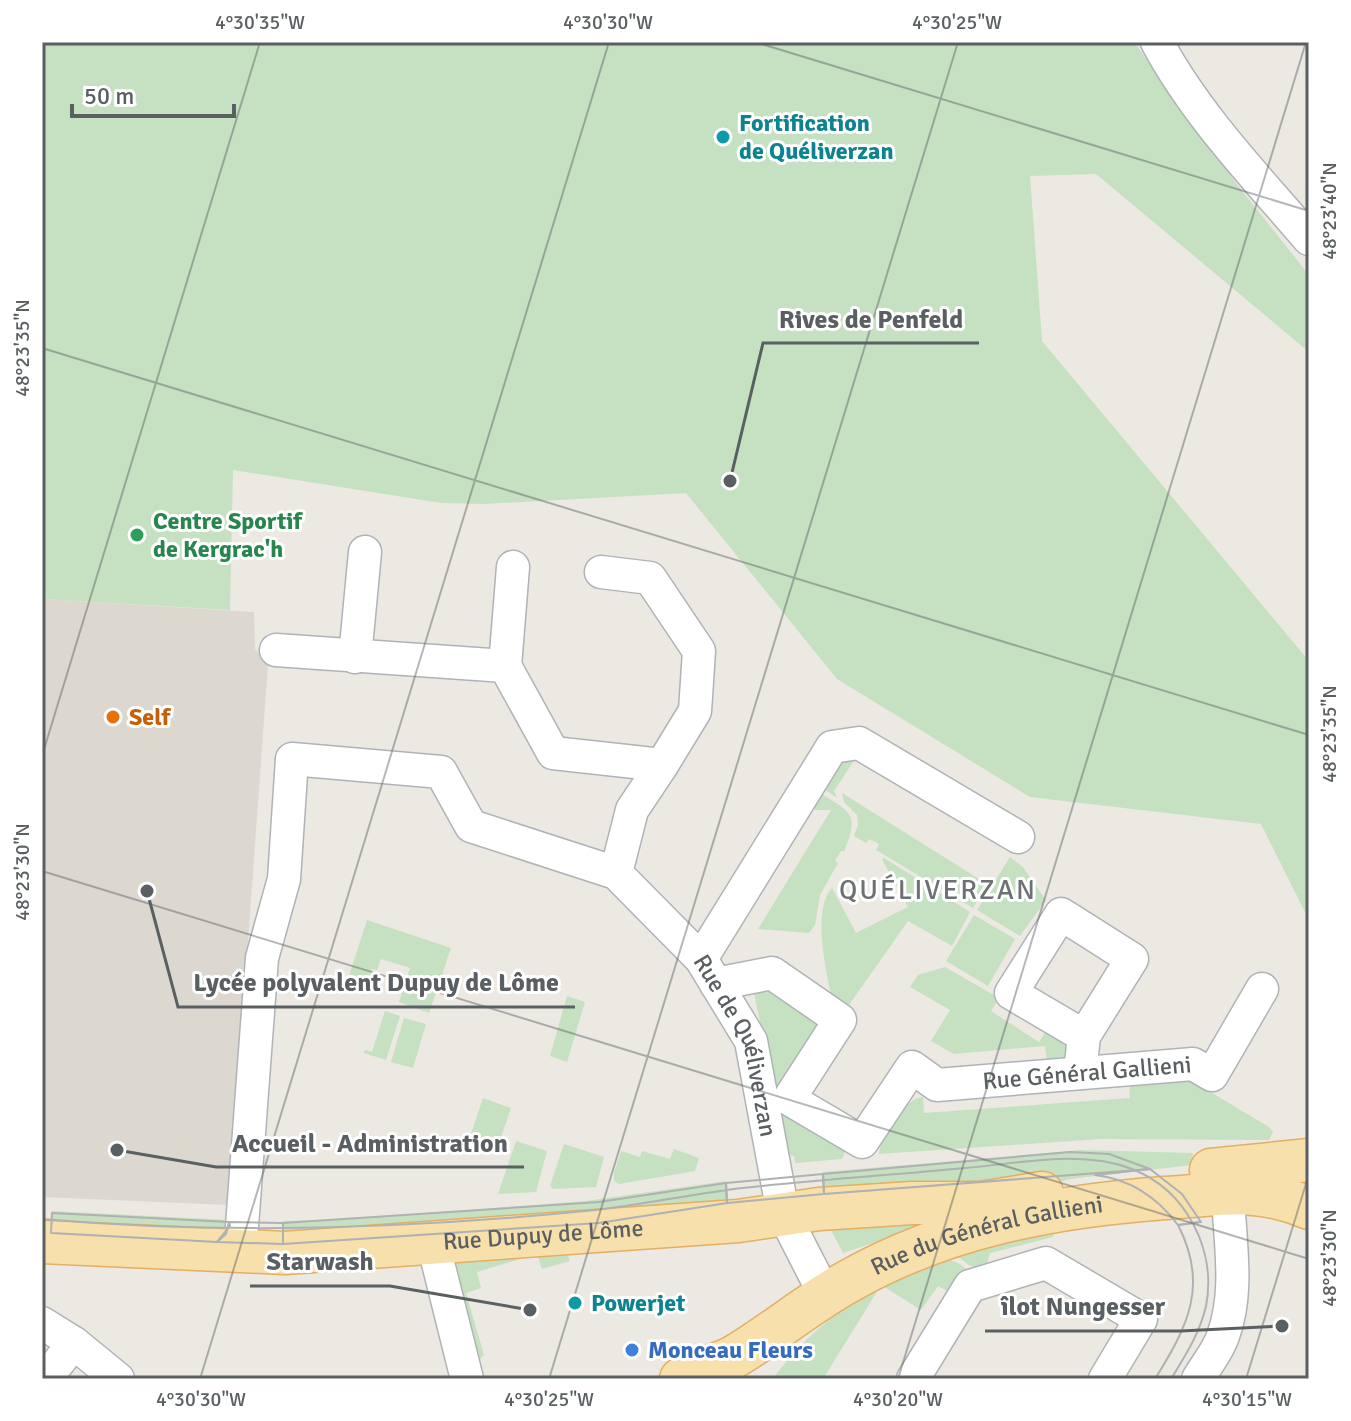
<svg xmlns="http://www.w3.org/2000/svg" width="1351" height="1421" font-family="Signika,sans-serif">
	<rect width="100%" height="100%" fill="#ece8e2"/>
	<polygon fill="#dcd8d0" points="42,599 254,612 255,649 268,664 229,1205 42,1197"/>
	<g fill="#c5e1c1">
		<polygon points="42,42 1134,42 1235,182 1309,275 1309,352 1096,174 1030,176 1042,341 1309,661 1309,920 1261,824 1030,797 837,679 686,493 484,504 441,503 233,470 230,610 42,599"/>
		<polygon points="851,759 855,759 834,791 837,798 823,788 840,762"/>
		<path d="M820,793c31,19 40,21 24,58h-3l-6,10 3,2 -18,32 -5,30 -6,8 -51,-4 73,-119h-16l-1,-7z"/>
		<polygon points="842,793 987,884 973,908 876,850 879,844 869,839 866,843 854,836 858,825 857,815 844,802"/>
		<polygon points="1010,857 1023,867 1046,900 1020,936 977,910"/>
		<path d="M884,858l86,54 -18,34 -44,-25 -59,84 -17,-7c-6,-26 -20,-90 0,-110l24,45 52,-26 -26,-48z"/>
		<polygon points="974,915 1015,939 988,986 946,961"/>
		<polygon points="367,920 451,948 429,1013 399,1002 410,968 381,959 377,970 372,969 365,991 346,985"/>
		<polygon points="945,967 999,998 991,1011 1039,1042 1048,1028 1072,1042 1066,1059 1047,1061 1045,1046 954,1054 931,1041 950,1010 910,987 918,975"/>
		<polygon points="774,984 829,1024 779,1102 848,1145 842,1159 795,1163 794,1156 788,1155 754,993"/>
		<polygon points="567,996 585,1002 567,1062 550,1056"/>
		<polygon points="385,1011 400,1016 386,1060 364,1053 365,1050 372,1052"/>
		<polygon points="404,1018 426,1024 413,1068 391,1062"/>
		<path d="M1129,1078h52l21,9 67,40 4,5 -4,8 -168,-1 -222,15 1,-7c10,-16 22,-48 43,-50l1,16 206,-15z"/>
		<polygon points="483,1098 511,1108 497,1149 469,1140"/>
		<polygon points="516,1141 547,1151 536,1192 498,1194"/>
		<polygon points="564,1144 604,1157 596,1187 553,1189 550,1186"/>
		<polygon points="674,1149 699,1158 695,1171 619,1184 614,1181 614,1173 621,1151 640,1157 642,1151 670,1159"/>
		<polygon points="1082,1150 1193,1153 1192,1165 1078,1178 1003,1192 824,1194 823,1172"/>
		<polygon points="726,1181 728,1216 283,1247 283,1221 350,1219 586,1201"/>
		<polygon points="52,1211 229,1220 228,1230 51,1236"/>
		<polygon points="949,1217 843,1253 827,1222"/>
		<polygon points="1055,1227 1053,1237 990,1253 985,1271 969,1265 956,1255"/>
		<polygon points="565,1248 570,1261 542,1269 537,1254 477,1272 481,1288 466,1293 484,1355 480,1359 459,1294 453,1269 460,1257"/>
		<polygon points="943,1258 958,1263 978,1277 953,1294 938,1286 921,1310 883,1286"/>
		<path d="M871,1290h7l-55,89h-47l-1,-3c27,-36 58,-62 96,-86z"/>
	</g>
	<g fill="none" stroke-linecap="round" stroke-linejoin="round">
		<g stroke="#b0b3b6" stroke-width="35">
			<g id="minor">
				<path d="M1157,42c39,73 99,135 152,197"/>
				<polyline points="276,650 505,666 553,753 662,765 695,711 699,651 650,578 601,572"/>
				<polyline points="355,657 365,552"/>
				<polyline points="505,666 513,567"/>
				<polyline points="616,873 632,810 662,765"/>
				<polyline points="701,959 832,747 859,743 1018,837"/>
				<path id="s1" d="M716,984l56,-11 68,47 -51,79 73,43 50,-75 25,18 256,-21 19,11 50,-86"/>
				<polyline points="1080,1073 1084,1036 1132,959 1061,914 1011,993 1084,1036"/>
				<polyline points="433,1243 467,1379"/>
				<path id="s2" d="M240,1253l22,-295 22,-79 8,-120 149,13 30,54 145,47 85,86 50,82 32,172 42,82"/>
				<polyline points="42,1323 74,1343 118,1379"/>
				<polyline points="45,1379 74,1343"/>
				<polyline points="913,1379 970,1286 1046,1263 1141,1319 1105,1379"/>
				<path d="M1198,1379c8,-14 20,-28 25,-43 17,-46 6,-97 5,-144"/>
			</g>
		</g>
		<g stroke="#e4ae63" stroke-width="45">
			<g id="major">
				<polyline points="1211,1170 1309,1160"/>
				<path id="s3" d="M42,1242l243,11 453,-32 81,-12 94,-6h68l61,-10"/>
				<path id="s4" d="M681,1379c18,-12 39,-13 56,-24 38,-23 72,-52 112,-74 97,-55 206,-75 316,-83 56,-3 90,-13 144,10"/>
			</g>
		</g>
		<use href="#minor" stroke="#fff" stroke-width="32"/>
		<use href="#major" stroke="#f7e0ac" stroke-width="42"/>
		<g stroke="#b0b1b2" stroke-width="2">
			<polygon points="1070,1152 1109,1154 1150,1169 824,1194 823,1174"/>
			<path d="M1150,1169l32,25 19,28 -23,3c-21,-28 -48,-46 -83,-50z"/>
			<polygon points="823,1174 824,1194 727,1203 726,1183"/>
			<polygon points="726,1183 727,1203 599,1223 283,1244 283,1223 599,1202"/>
			<polygon points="52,1213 229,1222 230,1226 217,1242 51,1233"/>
			<path d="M42,1219c184,16 369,10 553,-9 50,-6 98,-16 147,-22 74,-8 149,-13 223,-20 53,-4 116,-19 167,1 54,21 85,81 74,137 -6,27 -21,50 -35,73"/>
			<polygon points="229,1222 283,1223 283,1244 217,1242 226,1234"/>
			<path d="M1155,1379c33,-53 54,-94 23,-154l22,-3"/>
		</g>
	</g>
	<path fill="none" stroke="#5a5f62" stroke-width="2" stroke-opacity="0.45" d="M755,42l554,169M42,348l1267,387M42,756l218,-714M42,871l1267,388M200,1379l409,-1337M549,1379l409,-1337M898,1379l408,-1337M1246,1379l63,-205"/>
	<g fill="#0f9aa8" stroke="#fff" stroke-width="3">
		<circle cx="723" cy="137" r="8"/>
		<circle cx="575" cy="1303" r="8"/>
	</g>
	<circle fill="#2e9e5b" stroke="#fff" stroke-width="3" cx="137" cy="535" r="8"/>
	<circle fill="#e8710a" stroke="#fff" stroke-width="3" cx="113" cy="717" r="8"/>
	<circle fill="#3f7fe0" stroke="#fff" stroke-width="3" cx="632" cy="1350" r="8"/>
	<g text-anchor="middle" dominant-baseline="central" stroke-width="6" stroke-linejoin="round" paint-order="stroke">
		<g font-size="24" font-weight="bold" fill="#0d838f" stroke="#fff" text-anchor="start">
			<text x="739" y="123">Fortification<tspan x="739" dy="28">de Quéliverzan</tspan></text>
			<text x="591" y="1303">Powerjet</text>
		</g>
		<g font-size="24" font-weight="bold" fill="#27864d" stroke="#fff" text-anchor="start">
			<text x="153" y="521">Centre Sportif<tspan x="153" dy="28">de Kergrac'h</tspan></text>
		</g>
		<g font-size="24" font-weight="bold" fill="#c56008" stroke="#fff" text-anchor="start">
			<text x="129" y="717">Self</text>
		</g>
		<g font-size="24" fill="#5a5f62" stroke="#fff">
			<text stroke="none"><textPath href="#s2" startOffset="1078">Rue de Quéliverzan</textPath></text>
			<text stroke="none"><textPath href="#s1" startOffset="590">Rue Général Gallieni</textPath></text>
			<text stroke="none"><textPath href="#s3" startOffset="502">Rue Dupuy de Lôme</textPath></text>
			<text stroke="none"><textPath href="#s4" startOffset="342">Rue du Général Gallieni</textPath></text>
		</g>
		<g font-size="24" font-weight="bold" fill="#366cbe" stroke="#fff" text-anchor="start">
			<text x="648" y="1350">Monceau Fleurs</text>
		</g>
		<g font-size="28" letter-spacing="2" fill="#6c7173" stroke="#fff">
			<text x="938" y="890">QUÉLIVERZAN</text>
		</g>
	</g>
	<path fill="none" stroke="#5a5f62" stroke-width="3" d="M730 481L763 343H979M147 891L178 1007H575M117 1150L216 1167H524M530 1310L390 1286H250M1282 1326L1181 1331H985"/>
	<g fill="#5a5f62" stroke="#fff" stroke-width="3">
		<circle cx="730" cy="481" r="8"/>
		<circle cx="147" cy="891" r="8"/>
		<circle cx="117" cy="1150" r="8"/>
		<circle cx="530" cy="1310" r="8"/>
		<circle cx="1282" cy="1326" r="8"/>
	</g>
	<g font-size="26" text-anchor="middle" font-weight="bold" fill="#5a5f62" stroke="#fff" stroke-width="6" stroke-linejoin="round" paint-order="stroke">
		<text x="871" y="328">Rives de Penfeld</text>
		<text x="376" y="991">Lycée polyvalent Dupuy de Lôme</text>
		<text x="370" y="1152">Accueil - Administration</text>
		<text x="320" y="1270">Starwash</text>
		<text x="1083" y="1315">îlot Nungesser</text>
	</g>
	<rect width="1351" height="1421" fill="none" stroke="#ffffff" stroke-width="88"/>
	<path d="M72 104v12h162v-12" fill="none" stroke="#5a5f62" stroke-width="4"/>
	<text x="84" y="104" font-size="24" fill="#5a5f62" stroke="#ffffff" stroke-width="6" paint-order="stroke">50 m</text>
	<rect x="44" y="44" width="1263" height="1333" fill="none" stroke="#5a5f62" stroke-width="3"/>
	<g font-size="20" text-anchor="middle" fill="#5a5f62">
		<text x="260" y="29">4°30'35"W</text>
		<text x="608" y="29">4°30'30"W</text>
		<text x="957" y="29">4°30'25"W</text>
		<text transform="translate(1329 211) rotate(-90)" y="7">48°23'40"N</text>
		<text transform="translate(22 348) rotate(-90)" y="7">48°23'35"N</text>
		<text transform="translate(1329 734) rotate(-90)" y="7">48°23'35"N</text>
		<text transform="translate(22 872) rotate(-90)" y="7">48°23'30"N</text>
		<text transform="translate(1329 1258) rotate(-90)" y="7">48°23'30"N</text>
		<text x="201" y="1406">4°30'30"W</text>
		<text x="549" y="1406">4°30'25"W</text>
		<text x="898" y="1406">4°30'20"W</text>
		<text x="1247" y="1406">4°30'15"W</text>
	</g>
</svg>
